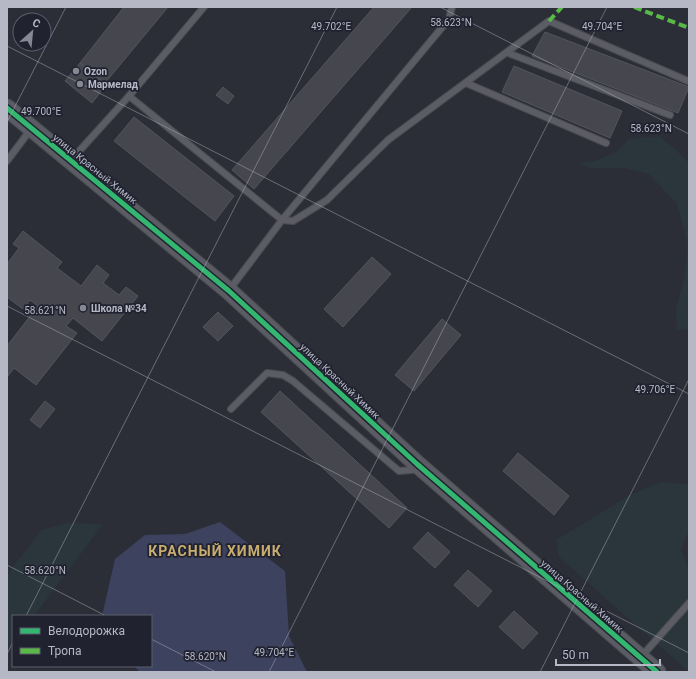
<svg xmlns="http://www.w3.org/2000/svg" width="696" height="679" font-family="Roboto,sans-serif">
	<rect width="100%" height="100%" fill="#2c2e37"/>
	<g fill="#2a363c">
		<polygon points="659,136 674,148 689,163 689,329 677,330 676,309 685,275 688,245 677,204 649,174 624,168 589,168 579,163 595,161 616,152 629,139"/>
		<polygon points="661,482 689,484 689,530 681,550 689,571 689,672 559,557 556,540 632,494"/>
		<polygon points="68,523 103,524 34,616 13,616 13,644 7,652 7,575 41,530"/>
	</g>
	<polygon fill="#3d425e" points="220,522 285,571 289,636 307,672 140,672 134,666 151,666 151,616 102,616 115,559 145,535 185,534"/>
	<g fill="#45464e" stroke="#53555e">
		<polygon points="124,7 168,7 105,83 80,63"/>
		<polygon points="374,7 412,7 254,189 232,170"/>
		<polygon points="545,32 689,87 678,113 532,56"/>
		<polygon points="80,63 106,85 92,103 65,81"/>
		<polygon points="514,66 622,111 610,138 502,92"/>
		<polygon points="223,87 234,96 228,104 216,95"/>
		<polygon points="134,117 234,196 215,221 114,141"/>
		<polygon points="23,231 62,262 57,268 81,286 97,265 109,275 103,283 119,295 126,287 138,296 102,341 73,318 66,326 77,333 36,385 14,368 8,376 7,375 7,346 38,306 30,300 23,309 7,297 7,264 19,248 13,244"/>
		<polygon points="372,257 391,274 343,327 324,309"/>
		<polygon points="218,312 233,326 218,341 203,327"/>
		<polygon points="442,319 461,335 414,391 395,375"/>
		<polygon points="280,391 407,508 389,528 261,412"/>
		<polygon points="45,401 55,409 40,428 30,420"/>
		<polygon points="518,453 569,496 554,515 503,471"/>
		<polygon points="428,532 450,552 435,568 413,548"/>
		<polygon points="468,570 492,591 478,607 454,585"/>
		<polygon points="514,611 538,633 523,649 499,627"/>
	</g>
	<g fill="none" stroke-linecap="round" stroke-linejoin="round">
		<g stroke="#494b51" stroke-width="8">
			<g id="lane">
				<polyline points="508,53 670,115"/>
				<polyline points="466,83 606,143"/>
				<polyline points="129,96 282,220 449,19 452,7"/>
				<polyline points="72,159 129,96 204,7"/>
				<polyline points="7,161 31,129"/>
				<polyline points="230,289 282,220 293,221 327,200 388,140 549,21 688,81"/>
				<polyline points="231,409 267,373 283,375 293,381 399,471 412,470 416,466"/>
				<polyline points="641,657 689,603"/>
			</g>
		</g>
		<g stroke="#494b51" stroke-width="19">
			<polyline id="secondary" points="7,108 229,291 417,464 657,672"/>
		</g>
		<use href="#lane" stroke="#5b5c64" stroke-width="6"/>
		<use href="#secondary" stroke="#5a5b63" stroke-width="17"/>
		<g stroke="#58b947" stroke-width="4" stroke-dasharray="8 4" stroke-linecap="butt">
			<polyline points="634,7 689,28"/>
			<polyline points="549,21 562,7"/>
		</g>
		<g stroke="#202230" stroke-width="8">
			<polyline id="cycleway" points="7,108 229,291 417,464 657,672"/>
		</g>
		<use href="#cycleway" stroke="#33b770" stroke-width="5"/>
	</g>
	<path fill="none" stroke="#b6b8c6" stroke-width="1" stroke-opacity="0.45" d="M440,7l249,127M7,46l682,348M7,122l59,-115M7,306l682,347M7,565l99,51M26,616l311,-609M151,639l65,33M7,654l6,-12M269,672l338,-665M540,672l149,-293"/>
	<g fill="#868894" stroke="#202230" stroke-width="1.5">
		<circle cx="76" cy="71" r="4"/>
		<circle cx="80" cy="84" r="4"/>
		<circle cx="83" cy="308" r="4"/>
	</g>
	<g text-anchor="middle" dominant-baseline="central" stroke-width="3.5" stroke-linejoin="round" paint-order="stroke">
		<g font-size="10" font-weight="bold" fill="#b6b8c6" stroke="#202230" text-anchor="start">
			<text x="84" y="71">Ozon</text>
			<text x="88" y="84">Мармелад</text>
			<text x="91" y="308">Школа №34</text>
		</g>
		<g font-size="10" fill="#b6b8c6" stroke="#202230">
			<text transform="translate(95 169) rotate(39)">улица Красный Химик</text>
			<text transform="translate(340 381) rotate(43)">улица Красный Химик</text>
			<text transform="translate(582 596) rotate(41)">улица Красный Химик</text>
		</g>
		<g font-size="14" font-weight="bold" letter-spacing="1" fill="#c8ad70" stroke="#202230">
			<text x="215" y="551">КРАСНЫЙ ХИМИК</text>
		</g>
	</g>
	<g font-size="10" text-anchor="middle" fill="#b6b8c6" stroke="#202230" stroke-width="3.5" stroke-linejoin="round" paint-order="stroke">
		<text x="451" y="26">58.623°N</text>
		<text x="331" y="30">49.702°E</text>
		<text x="602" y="30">49.704°E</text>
		<text x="41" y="115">49.700°E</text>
		<text x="651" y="132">58.623°N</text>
		<text x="45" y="314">58.621°N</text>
		<text x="655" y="393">49.706°E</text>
		<text x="45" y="574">58.620°N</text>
		<text x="274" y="656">49.704°E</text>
		<text x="205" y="660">58.620°N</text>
	</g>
	<rect width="696" height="679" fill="none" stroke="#b6b8c6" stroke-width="16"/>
	<rect x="12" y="615" width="140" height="52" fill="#202230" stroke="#5c5e6c"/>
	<rect x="20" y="628" width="20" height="6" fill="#33b770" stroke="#5c5e6c"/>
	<text x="48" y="635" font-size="12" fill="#b6b8c6">Велодорожка</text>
	<rect x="20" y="648" width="20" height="6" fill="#58b947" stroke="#5c5e6c"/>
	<text x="48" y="655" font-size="12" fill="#b6b8c6">Тропа</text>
	<g transform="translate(32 32) rotate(27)"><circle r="19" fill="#202230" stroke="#5c5e6c"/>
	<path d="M0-3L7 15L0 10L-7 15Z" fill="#868894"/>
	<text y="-6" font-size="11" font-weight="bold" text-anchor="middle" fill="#b6b8c6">С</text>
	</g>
	<path d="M556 659v6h104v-6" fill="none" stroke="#b6b8c6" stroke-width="2"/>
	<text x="562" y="659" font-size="12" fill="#b6b8c6" stroke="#202230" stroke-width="3" paint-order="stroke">50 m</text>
</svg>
